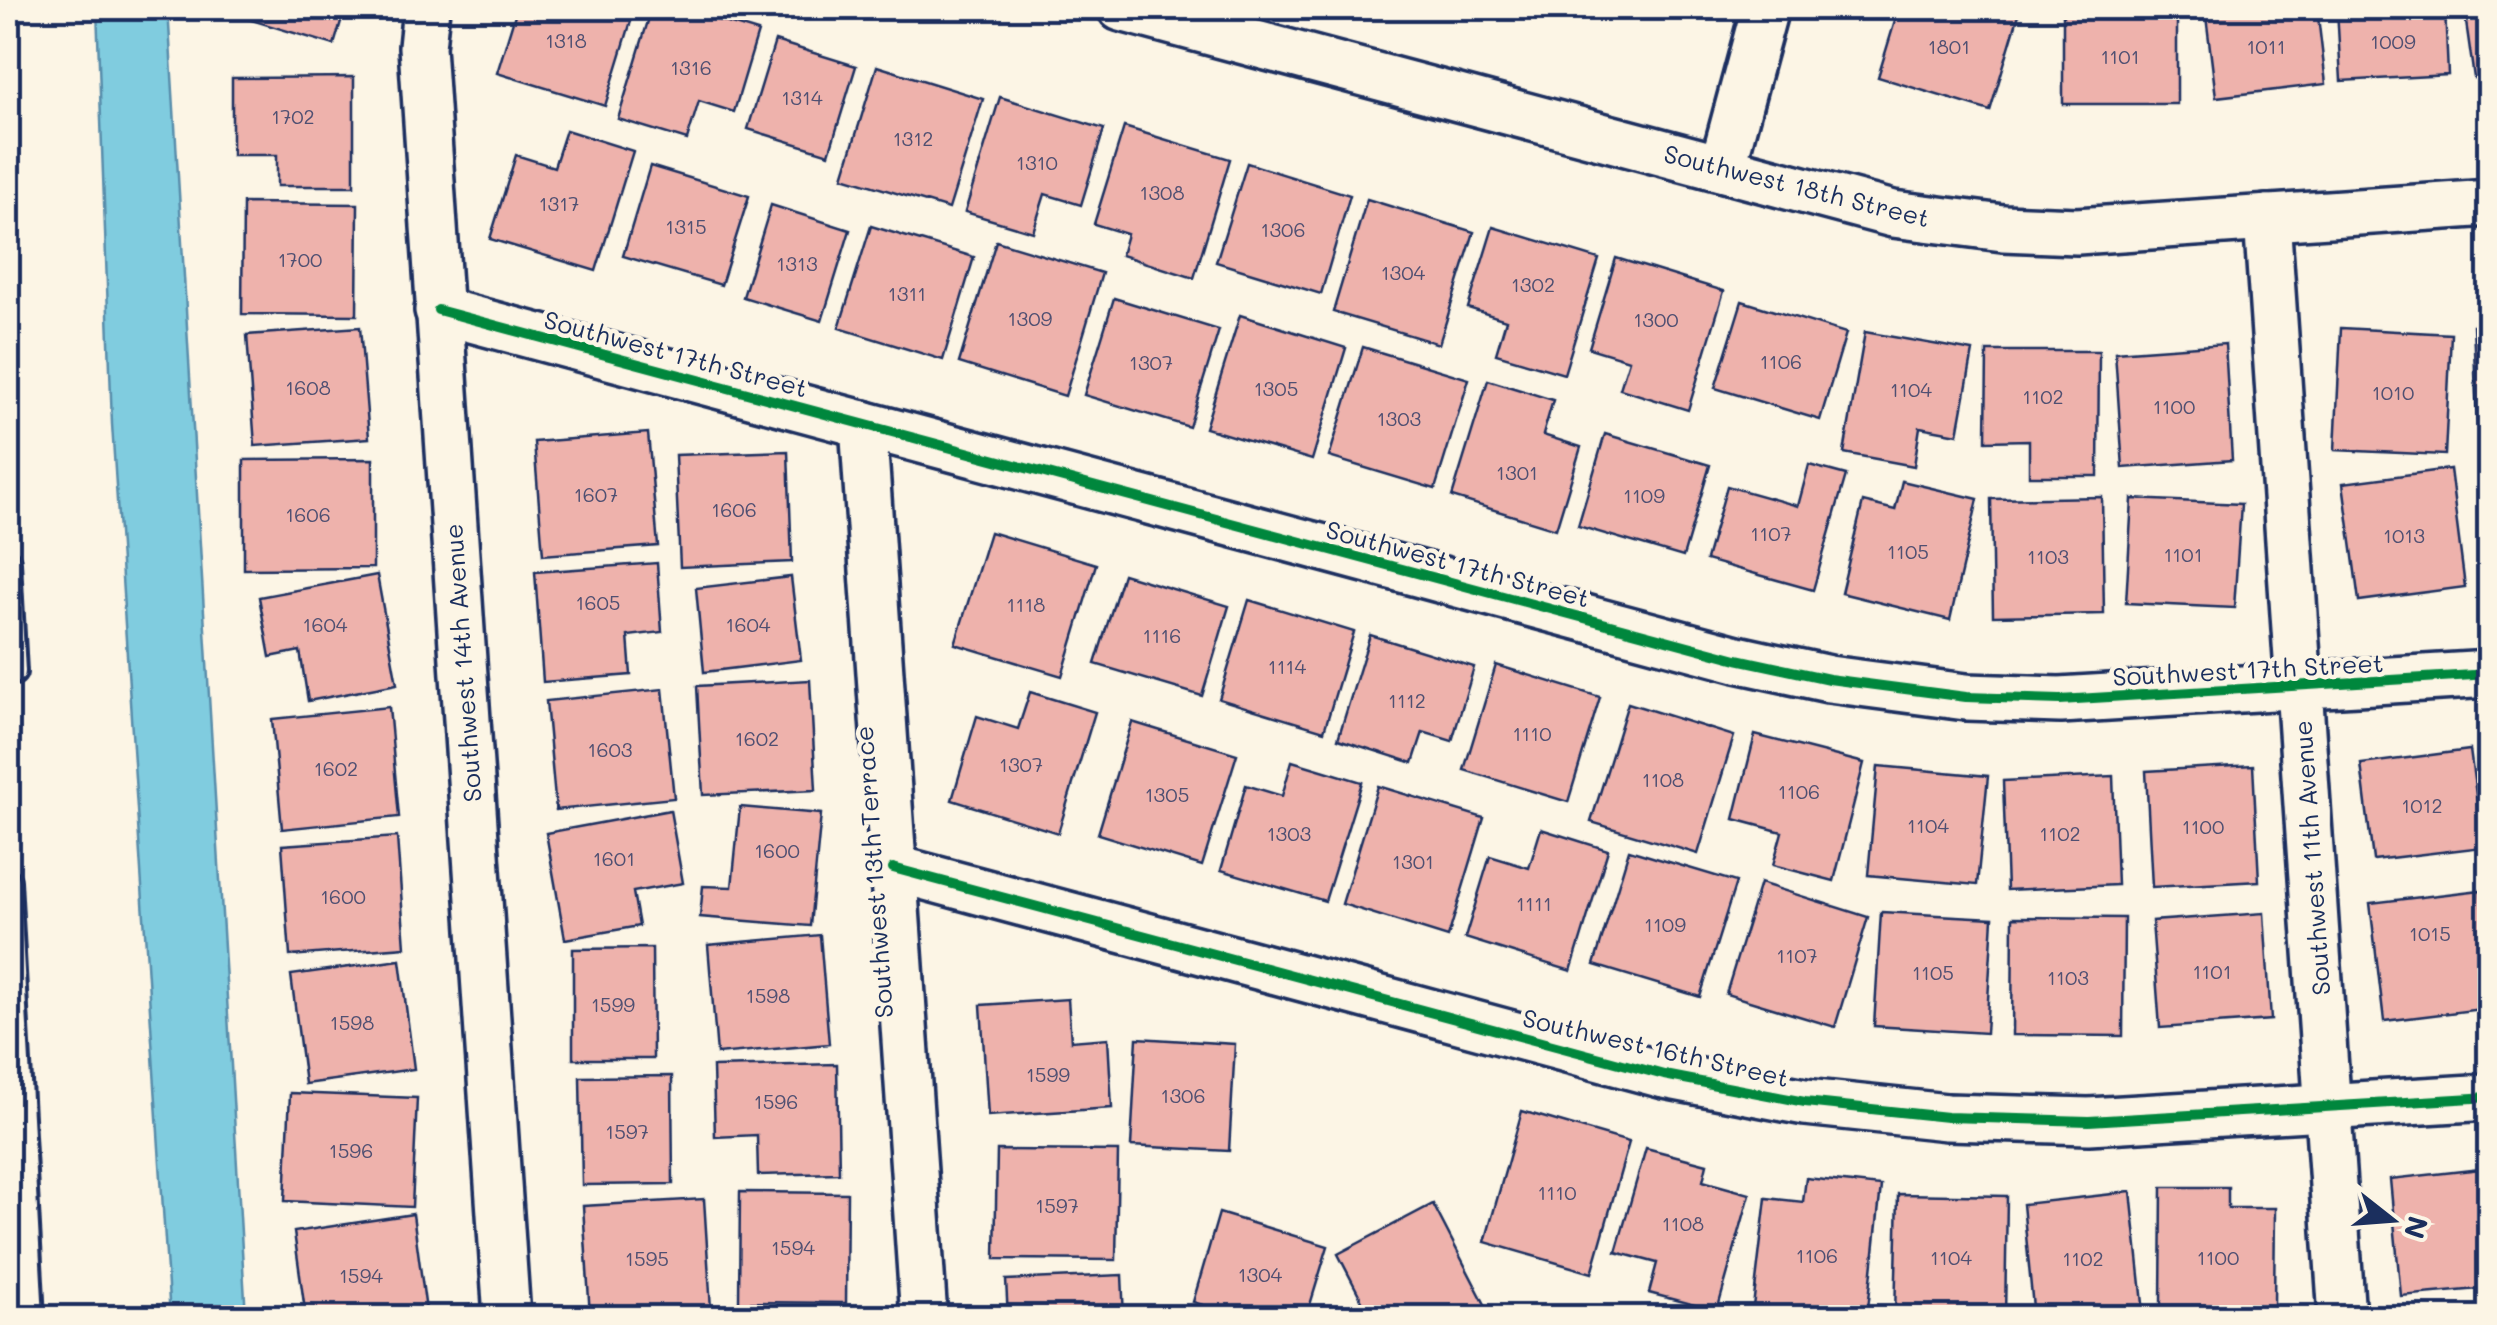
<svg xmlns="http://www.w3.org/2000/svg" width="2497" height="1325" font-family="Mali,sans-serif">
	<rect width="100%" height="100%" fill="#fcf5e5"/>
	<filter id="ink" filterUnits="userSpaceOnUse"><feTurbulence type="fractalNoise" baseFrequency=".01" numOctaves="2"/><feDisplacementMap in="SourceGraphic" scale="20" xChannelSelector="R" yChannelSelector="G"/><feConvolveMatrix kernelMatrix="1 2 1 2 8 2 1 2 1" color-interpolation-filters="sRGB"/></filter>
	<g filter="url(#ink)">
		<polygon fill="#80ccdf" stroke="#588dab" stroke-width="2.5" points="97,8 168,8 246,1317 170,1317 112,424"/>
		<g fill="#eeb2ac" stroke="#1b2f5e" stroke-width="2.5">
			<polygon points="229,8 345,8 334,45 228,13"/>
			<polygon points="517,8 635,8 605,106 497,73"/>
			<polygon points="652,8 678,8 758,32 734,112 699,101 687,140 618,119"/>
			<polygon points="1899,8 1997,8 2019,14 1990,111 1878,77"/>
			<rect x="2063" y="8" width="114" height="96"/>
			<polygon points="2205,8 2317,8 2326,84 2216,97"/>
			<polygon points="2337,8 2445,8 2448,75 2341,81"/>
			<polygon points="2464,8 2490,8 2490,76 2474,78"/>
			<polygon points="775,41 856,66 829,154 748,129"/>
			<polygon points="877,66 983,99 949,209 843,177"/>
			<polygon points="354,77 354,186 277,186 277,155 232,155 232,78"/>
			<polygon points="1000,97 1104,129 1081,205 1045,194 1033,232 965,212"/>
			<polygon points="1124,127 1230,159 1194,278 1121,255 1127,234 1094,224"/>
			<polygon points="566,130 633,151 596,271 490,239 516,155 554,167"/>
			<polygon points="1247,163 1350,195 1321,294 1216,262"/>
			<polygon points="650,166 749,196 721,285 623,256"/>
			<polygon points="1367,199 1474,232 1439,344 1333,312"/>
			<polygon points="243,203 358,204 357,315 242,314"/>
			<polygon points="771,205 850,230 822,321 743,297"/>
			<polygon points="871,226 974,257 943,360 839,328"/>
			<polygon points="1493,227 1599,259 1564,374 1496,354 1506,320 1468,308"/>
			<polygon points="996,241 1102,273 1065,396 959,363"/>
			<polygon points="1616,258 1724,291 1688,410 1620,389 1629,360 1589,348"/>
			<polygon points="1114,298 1219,330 1189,427 1084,395"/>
			<polygon points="1742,301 1846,333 1820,420 1715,388"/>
			<polygon points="1240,315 1346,348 1312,460 1205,428"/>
			<polygon points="2473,325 2490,325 2490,441 2478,442"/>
			<polygon points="360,327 369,438 255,446 247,335"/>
			<polygon points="2341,328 2451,334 2445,455 2335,450"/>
			<polygon points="1865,332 1973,351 1958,434 1920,427 1914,466 1844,453"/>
			<polygon points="2225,344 2232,460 2123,468 2115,352"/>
			<polygon points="1363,347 1469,379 1435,489 1329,457"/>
			<polygon points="1987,351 2099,351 2098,476 2029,476 2029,440 1986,441"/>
			<polygon points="1488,380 1553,400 1543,435 1581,447 1556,529 1452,497"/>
			<polygon points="648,433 658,546 543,555 534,442"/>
			<polygon points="1605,434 1710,465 1683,557 1578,526"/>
			<polygon points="788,451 792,562 680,567 675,455"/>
			<polygon points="373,459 373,568 244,569 244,460"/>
			<polygon points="1809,465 1846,475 1813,590 1706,560 1727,486 1798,506"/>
			<polygon points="2450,469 2465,587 2359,601 2343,483"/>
			<polygon points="1902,481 1978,499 1950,620 1841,593 1863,502 1895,510"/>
			<polygon points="2102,497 2104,614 1993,616 1991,499"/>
			<polygon points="2132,499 2241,504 2234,608 2126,603"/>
			<polygon points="2484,507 2490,507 2490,588 2488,588"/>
			<polygon points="990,532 1096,564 1062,676 955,644"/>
			<polygon points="657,563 662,632 628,636 631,675 543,682 535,572"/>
			<polygon points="1123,574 1229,606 1202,696 1095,664"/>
			<polygon points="377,575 397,684 308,701 300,651 270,657 259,597"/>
			<polygon points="791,577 801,660 704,672 696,588"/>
			<polygon points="1249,600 1354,632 1324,731 1219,699"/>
			<polygon points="1370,635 1474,667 1452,741 1423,732 1413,763 1338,739"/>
			<polygon points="1496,665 1600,697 1568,802 1464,770"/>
			<polygon points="810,680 816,790 703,795 697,686"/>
			<polygon points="663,689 674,798 556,810 546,701"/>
			<polygon points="1030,692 1095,712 1058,833 952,800 977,716 1018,729"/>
			<polygon points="1628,703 1734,736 1698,854 1591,822"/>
			<polygon points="389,707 399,817 282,829 272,719"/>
			<polygon points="1132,722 1237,754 1202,866 1098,834"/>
			<polygon points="1755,735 1864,763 1834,881 1773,865 1782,832 1734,819"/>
			<polygon points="2470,750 2483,847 2373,860 2361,764"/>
			<polygon points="1292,761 1362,782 1325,901 1221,870 1246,785 1282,796"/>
			<polygon points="2253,765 2259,881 2152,887 2146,771"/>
			<polygon points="1878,766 1988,776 1977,885 1868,875"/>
			<polygon points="2113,776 2117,885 2007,890 2003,781"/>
			<polygon points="1378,786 1484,818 1448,937 1342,904"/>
			<polygon points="740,807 821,814 810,926 700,917 703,886 732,887"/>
			<polygon points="670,810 683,883 633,892 639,926 565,939 546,833"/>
			<polygon points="1541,829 1608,850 1571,971 1465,938 1490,856 1529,868"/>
			<polygon points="397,837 405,947 290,956 282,845"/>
			<polygon points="1629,850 1736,882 1700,997 1594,965"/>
			<polygon points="1760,883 1868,917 1835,1027 1726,994"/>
			<polygon points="2481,890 2490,963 2490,1008 2384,1021 2370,903"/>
			<polygon points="1881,912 1993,918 1986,1033 1874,1026"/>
			<polygon points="2264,913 2271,1020 2160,1028 2152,921"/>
			<polygon points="2013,917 2124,918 2123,1036 2012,1035"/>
			<polygon points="820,935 829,1044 717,1054 708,945"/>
			<polygon points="652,948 653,1059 573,1059 573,949"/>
			<polygon points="400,960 414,1069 305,1084 291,975"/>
			<polygon points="1068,999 1071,1041 1108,1038 1112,1108 988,1116 981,1005"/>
			<polygon points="1137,1038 1235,1044 1229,1151 1131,1146"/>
			<polygon points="837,1064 839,1173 758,1175 757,1135 715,1137 713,1067"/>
			<polygon points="672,1076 673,1184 582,1185 580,1077"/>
			<polygon points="290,1093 417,1098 412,1207 285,1201"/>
			<polygon points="1522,1111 1629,1142 1592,1273 1485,1242"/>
			<polygon points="8,1144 11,1209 8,1209"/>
			<polygon points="1646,1148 1707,1164 1703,1181 1750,1194 1717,1311 1649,1293 1657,1263 1616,1252"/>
			<polygon points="997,1150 1118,1151 1116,1260 995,1259"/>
			<polygon points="2490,1168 2490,1288 2401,1296 2390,1179"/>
			<polygon points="1806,1178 1881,1186 1867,1318 1753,1307 1766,1198 1803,1202"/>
			<polygon points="2162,1187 2228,1187 2228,1208 2275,1208 2274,1306 2161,1305"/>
			<polygon points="740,1192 847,1193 846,1303 739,1302"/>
			<polygon points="2131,1192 2144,1313 2105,1318 2034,1318 2023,1204"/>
			<polygon points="1898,1194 2007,1196 2005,1318 1895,1317"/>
			<polygon points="704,1199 711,1309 590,1316 583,1206"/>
			<polygon points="1433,1204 1491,1316 1371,1318 1338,1254"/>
			<polygon points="1219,1213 1328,1246 1306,1318 1234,1318 1235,1315 1193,1302"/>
			<polygon points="413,1214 427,1318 306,1318 294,1232"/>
			<polygon points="8,1271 19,1271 21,1318 8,1318"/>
			<polygon points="1122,1275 1124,1318 1008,1318 1006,1280"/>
		</g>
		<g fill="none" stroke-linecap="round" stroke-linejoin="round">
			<g stroke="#1b2f5e" stroke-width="30">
				<g id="service">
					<polyline points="8,562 14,672 8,673"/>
					<polyline points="8,881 32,1318"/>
				</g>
			</g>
			<g stroke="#1b2f5e" stroke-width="52">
				<g id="minor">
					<polyline points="426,8 422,47 507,1318"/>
					<polyline points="1121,8 1893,214 2003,228 2077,231 2490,203"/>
					<polyline points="1722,168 1765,8"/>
					<polyline points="2267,218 2342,1318"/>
					<polyline points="438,310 1737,659 1829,679 1966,697 2060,700 2490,674"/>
					<polyline points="863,424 924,1318"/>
					<polyline points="893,868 1664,1075 1805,1102 1947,1117 2089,1121 2490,1097"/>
				</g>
			</g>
			<use href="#service" stroke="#fcf5e5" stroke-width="22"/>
			<use href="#minor" stroke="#fcf5e5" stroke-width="45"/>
			<g stroke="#fcf5e5" stroke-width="16">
				<g id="cycleway">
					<polyline points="438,310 1737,659 1829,679 1966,697 2060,700 2490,674"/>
					<polyline points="893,868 1664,1075 1805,1102 1947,1117 2089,1121 2490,1097"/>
				</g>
			</g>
			<use href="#cycleway" stroke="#00873e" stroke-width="10"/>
		</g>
	</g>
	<g text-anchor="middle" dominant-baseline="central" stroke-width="9" stroke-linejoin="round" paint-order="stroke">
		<g font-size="20" fill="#505072">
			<text x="566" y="40">1318</text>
			<text x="2393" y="41">1009</text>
			<text x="1949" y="46">1801</text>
			<text x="2266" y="46">1011</text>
			<text x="2120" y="56">1101</text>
			<text x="691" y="67">1316</text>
			<text x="802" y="97">1314</text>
			<text x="293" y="116">1702</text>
			<text x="913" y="138">1312</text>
			<text x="1037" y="162">1310</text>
			<text x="1162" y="192">1308</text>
			<text x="559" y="203">1317</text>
			<text x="686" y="226">1315</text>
			<text x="1283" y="229">1306</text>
			<text x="300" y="259">1700</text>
			<text x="797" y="263">1313</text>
			<text x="1403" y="272">1304</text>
			<text x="1533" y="284">1302</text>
			<text x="907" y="293">1311</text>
			<text x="1030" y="318">1309</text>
			<text x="1656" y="319">1300</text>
			<text x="1781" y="361">1106</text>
			<text x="1151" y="362">1307</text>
			<text x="308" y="387">1608</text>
			<text x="1276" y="388">1305</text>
			<text x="1911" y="389">1104</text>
			<text x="2393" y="392">1010</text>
			<text x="2043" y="396">1102</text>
			<text x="2174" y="406">1100</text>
			<text x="1399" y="418">1303</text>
			<text x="1517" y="472">1301</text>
			<text x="596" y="494">1607</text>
			<text x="1644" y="495">1109</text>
			<text x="734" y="509">1606</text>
			<text x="308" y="514">1606</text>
			<text x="1771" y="533">1107</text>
			<text x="2404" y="535">1013</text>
			<text x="1908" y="551">1105</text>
			<text x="2183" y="554">1101</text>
			<text x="2048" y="556">1103</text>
			<text x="598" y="602">1605</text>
			<text x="1026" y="604">1118</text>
			<text x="325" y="624">1604</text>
			<text x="748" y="624">1604</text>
			<text x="1162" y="635">1116</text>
			<text x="1287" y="666">1114</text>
			<text x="1407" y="700">1112</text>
			<text x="1532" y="733">1110</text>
			<text x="757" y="738">1602</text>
			<text x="610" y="749">1603</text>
			<text x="1021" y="764">1307</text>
			<text x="336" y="768">1602</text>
			<text x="1663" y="779">1108</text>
			<text x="1799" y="791">1106</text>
			<text x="1167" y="794">1305</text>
			<text x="2422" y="805">1012</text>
			<text x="1928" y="825">1104</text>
			<text x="2203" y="826">1100</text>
			<text x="1289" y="833">1303</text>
			<text x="2060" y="833">1102</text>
			<text x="777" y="850">1600</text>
			<text x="614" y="858">1601</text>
			<text x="1413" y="861">1301</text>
			<text x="343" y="896">1600</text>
			<text x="1534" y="903">1111</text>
			<text x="1665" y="924">1109</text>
			<text x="2430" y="933">1015</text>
			<text x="1797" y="955">1107</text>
			<text x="2212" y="971">1101</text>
			<text x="1933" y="972">1105</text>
			<text x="2068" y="977">1103</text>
			<text x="768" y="995">1598</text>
			<text x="613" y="1004">1599</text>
			<text x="352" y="1022">1598</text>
			<text x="1048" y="1074">1599</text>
			<text x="1183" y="1095">1306</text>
			<text x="776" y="1101">1596</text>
			<text x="627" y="1131">1597</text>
			<text x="351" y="1150">1596</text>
			<text x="1557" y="1192">1110</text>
			<text x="1057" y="1205">1597</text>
			<text x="1683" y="1223">1108</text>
			<text x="793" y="1247">1594</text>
			<text x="1817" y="1255">1106</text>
			<text x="1951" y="1257">1104</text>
			<text x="2218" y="1257">1100</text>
			<text x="647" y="1258">1595</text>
			<text x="2083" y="1258">1102</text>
			<text x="1260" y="1274">1304</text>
			<text x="361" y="1275">1594</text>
		</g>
		<g font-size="25" fill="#1b2f5e" stroke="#fcf5e5">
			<text transform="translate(1797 185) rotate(14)">Southwest 18th Street</text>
			<text transform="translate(676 353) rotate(15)">Southwest 17th Street</text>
			<text transform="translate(1458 563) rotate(15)">Southwest 17th Street</text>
			<text transform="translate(462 663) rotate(-94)">Southwest 14th Avenue</text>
			<text transform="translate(2248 669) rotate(-3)">Southwest 17th Street</text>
			<text transform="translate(2311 858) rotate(-94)">Southwest 11th Avenue</text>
			<text transform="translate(873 872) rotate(-94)">Southwest 13th Terrace</text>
			<text transform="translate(1656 1047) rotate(13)">Southwest 16th Street</text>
		</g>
	</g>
	<rect width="2497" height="1325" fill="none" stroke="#fcf5e5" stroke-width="40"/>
	<rect x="20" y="20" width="2457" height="1285" fill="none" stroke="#1b2f5e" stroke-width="4" filter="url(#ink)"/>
	<g transform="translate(2392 1220) rotate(107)" stroke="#fcf5e5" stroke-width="8" paint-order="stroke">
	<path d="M0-8L18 38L0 25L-18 38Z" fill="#1b2f5e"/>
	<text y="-15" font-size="28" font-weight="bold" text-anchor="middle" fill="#1b2f5e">N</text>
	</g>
</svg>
